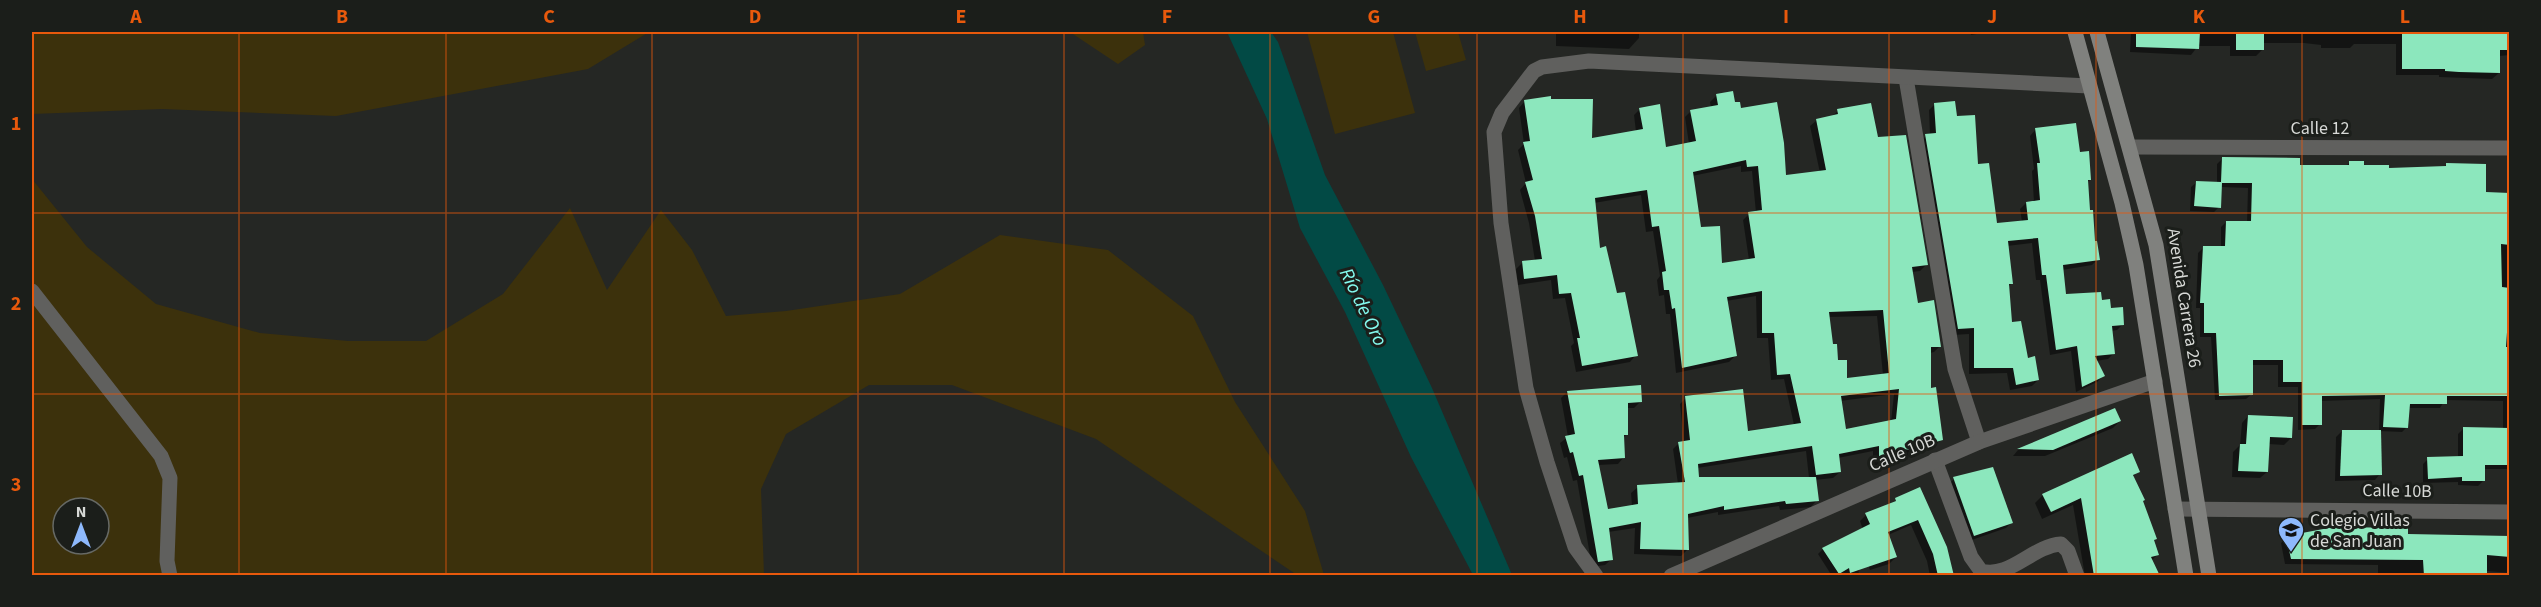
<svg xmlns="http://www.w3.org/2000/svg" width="2541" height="607" font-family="'Source Sans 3',sans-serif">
	<rect width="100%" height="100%" fill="#252724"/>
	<g fill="#3c310c" fill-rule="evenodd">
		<polygon points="32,32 649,32 588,69 336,116 162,109 32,114"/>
		<polygon points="1070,32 1143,32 1145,45 1118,64"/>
		<polygon points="1307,32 1393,32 1415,113 1335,134"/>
		<polygon points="1415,32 1458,32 1466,60 1426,71"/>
		<path d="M32,179l55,68 69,57 104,29 88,8h78l77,-47 67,-86 37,82 54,-80 31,40 34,66 60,-5 114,-17 100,-59 108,15 85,66 42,86 70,109 19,64h-27l-201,-136 -144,-54h-83l-83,49 -25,55 3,86h-732zM63,508h36v36h-36z"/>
	</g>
	<polygon fill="#024a45" points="1227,32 1271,32 1278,42 1325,175 1383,285 1432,388 1512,575 1473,575 1411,457 1345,312 1300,228 1267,119"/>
	<g fill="#0007" fill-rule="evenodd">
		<polygon points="1556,32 1639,32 1639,38 1629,49 1556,46"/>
		<polygon points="1970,32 1988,32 1971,35"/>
		<polygon points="2131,32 2510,32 2510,55 2499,56 2499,73 2492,79 2439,77 2439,75 2396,75 2396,44 2354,44 2350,48 2321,48 2321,45 2304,43 2263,43 2263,49 2256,56 2230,56 2230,46 2198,46 2191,55 2130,52"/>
		<path d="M1716,96l24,13 45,68 35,-4 -10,-47 7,-6 14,-3 7,-6 39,28 49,126 -6,6 -8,1 4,33 24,41 -6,6 -4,1v37l12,49 -7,6 -15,5 -6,6 -18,-1v3l-6,7h-17v-14l-35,7 2,14 -7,6 -18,2 2,20 -6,7 -31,3 -1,-4 -61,9v-3l-31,6v32l-6,6 -47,-2 1,-26 -27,4 4,27 -7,6 -13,2 -15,-87 -4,1 -6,-24 -3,1 -4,-15 8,-6 -7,-39 6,-6 74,9 -7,7h-8v27l-3,3 1,19 -6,7 -20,1 9,46 25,-5 -1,-13 7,-6 40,-3 -5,-35 6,-6 5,-1 -4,-38 6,-6 61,35 47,-8 -10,-46 -13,1 -3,-42h-11l-1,-42 -30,5 9,55 -6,6 -53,11 -6,-59h-4l-2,-19 -5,1 -2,-16 3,-4 -7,-45 -7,1 -5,-37 -47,8 5,47 37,105 -6,7 -54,10 -5,-26 3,-3 -9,-45 -12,1 -2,-19 -33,5 -2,-16 6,-6 13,-2 -6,-38 -9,-33 6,-7 -8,-33 6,-6 -5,-36 6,-7 65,39 46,-8 -2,-17 6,-6 25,40 24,-5 -4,-27 6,-6 20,-3 -1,-6zM1741,166v6l11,-1 4,42 -7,1 -6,6 6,40 -28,5 -22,-37 -7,-52zM1877,316l6,59 -37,4 -14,-34 -4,-28zM1894,394l-3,28 -46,9 -5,-30zM1806,451l3,27h-111l-1,-10z"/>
		<polygon points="1935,104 1955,118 1977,165 1996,225 2022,222 2020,209 2026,203 2034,202 2032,171 2034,169 2030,136 2036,129 2079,153 2090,180 2086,183 2094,243 2098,259 2092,265 2062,270 2064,296 2100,301 2123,324 2117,330 2111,331 2114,353 2108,359 2096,361 2103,376 2097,382 2076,392 2071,351 2050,355 2040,280 2036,280 2032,243 2007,246 2012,283 2008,287 2011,324 2038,380 2032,386 2010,390 2007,373 1969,374 1969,334 1953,335 1920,142 1926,136 1930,135 1929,110"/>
		<polygon points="2222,159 2299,167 2346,166 2350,162 2388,169 2443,168 2446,165 2485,194 2510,195 2510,469 2484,469 2483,481 2478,486 2458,485 2458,482 2423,483 2423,464 2428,459 2458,457 2458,434 2463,429 2503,429 2503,401 2445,400 2440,408 2408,408 2407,427 2402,432 2379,431 2380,474 2375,480 2335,481 2336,437 2342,431 2379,431 2380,399 2320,401 2320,424 2315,429 2298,430 2298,387 2278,387 2278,365 2252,365 2252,394 2246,399 2215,400 2211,337 2200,337 2200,308 2196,308 2198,253 2204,247 2221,247 2221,227 2226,222 2247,223 2248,188 2221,187 2219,207 2214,212 2190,211 2191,187 2197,182 2217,184 2217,164"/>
		<polygon points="2115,410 2120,421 2113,428 2045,456 2013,456 2018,450"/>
		<polygon points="2248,416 2291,438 2284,445 2268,444 2267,472 2260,478 2232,477 2233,452 2240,445 2242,423"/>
		<polygon points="2138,471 2133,477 2157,555 2151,561 2111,576 2085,576 2073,505 2042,519 2035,503 2043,495"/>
		<polygon points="1954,479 2011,523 2006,528 1969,541 1949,484"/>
		<polygon points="1920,489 1953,576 1930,576 1927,561 1911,525 1888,535 1896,557 1889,564 1870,570 1857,536 1863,530 1860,521 1866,515"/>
		<polygon points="1855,533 1859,576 1832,576 1818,554 1823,549"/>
		<polygon points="2407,536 2510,537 2510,573 2486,571 2486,576 2378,576 2378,565 2285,564 2281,543 2287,537"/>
	</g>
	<g fill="#8ce7bd" fill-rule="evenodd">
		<polygon points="2136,32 2200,32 2199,49 2136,47"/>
		<rect x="2236" y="32" width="28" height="18"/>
		<polygon points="2402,32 2510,32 2510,50 2500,50 2500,73 2459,72 2445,71 2445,69 2402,69"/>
		<path d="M1733,91l2,11h5l1,6 36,-6 7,41 2,32 40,-5 -10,-51 22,-5 -1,-5 34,-6 7,34 28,-2 22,130 -16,2 6,36 16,-3 7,47h-10v41l5,-1 7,53 -22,6 1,4 -25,-1 1,10h-19v-13l-40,8 2,18 -25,3 -4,-29 -114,18 1,13h117l3,24 -33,3 -1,-3 -61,9v-4l-36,8 1,36 -49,-1 1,-27 -32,6 4,32 -15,2 -15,-87 -4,1 -6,-24 -3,1 -5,-17 10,-2 -8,-43 74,-6 1,17 -14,1v32h-4l1,23 -27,2 10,49 30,-5 -1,-19 48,-3 -7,-40 12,-2 -5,-44 58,-7 5,42 53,-8 -11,-49 -13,1 -3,-42h-12v-42l-35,6 10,59 -55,12 -7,-60 -3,1 -3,-19h-5l-2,-18 4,-1 -7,-45 -7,1 -5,-37 -52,8 5,50 6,-2 11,47 8,-1 13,64 -56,10 -5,-28h3l-9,-45 -12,1 -2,-19 -33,4 -2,-18 20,-2 -7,-43 -10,-34 8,-2 -10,-38 7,-1 -6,-41 27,-4v3h42l-1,39 51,-9 -4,-21 21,-4 6,43 30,-6 -6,-31 28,-5 -2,-11zM1746,160l1,7 11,-1 4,44 -14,2 7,46 -33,5 -2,-37 -19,1 -8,-55zM1883,310l6,63 -42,5v-18h-9l-1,-16h-4l-4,-32zM1899,389l-3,30 -50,10 -5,-33z"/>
		<polygon points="1955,101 1957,116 1975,115 1978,164 1989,163 1997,223 2028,220 2026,202 2040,200 2037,163 2040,163 2035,128 2076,123 2080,152 2089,151 2091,180 2088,180 2090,210 2093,210 2095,241 2097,241 2100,260 2063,265 2066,294 2101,292 2102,300 2110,299 2111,308 2123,307 2124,325 2112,326 2115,354 2095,356 2105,376 2082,387 2077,346 2056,350 2046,275 2042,275 2038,238 2008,241 2013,284 2009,284 2012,322 2021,321 2028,358 2035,356 2039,380 2016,385 2013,368 1974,368 1974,328 1958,329 1925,134 1936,133 1934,103"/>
		<polygon points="2222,157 2300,158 2300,165 2349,165 2349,161 2364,161 2364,165 2389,165 2389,168 2446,166 2446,163 2486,164 2486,192 2510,193 2510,245 2501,244 2502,287 2510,288 2506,347 2510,347 2510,396 2447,396 2447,404 2410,404 2408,428 2383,427 2385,395 2322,396 2322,425 2302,425 2302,382 2283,382 2283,360 2253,360 2253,395 2219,396 2216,333 2204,333 2204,303 2200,303 2203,246 2225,246 2226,221 2251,221 2252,183 2222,183 2221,208 2194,206 2196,181 2221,182"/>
		<polygon points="2115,408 2121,421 2053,450 2017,449"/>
		<polygon points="2248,415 2293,417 2292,438 2270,437 2268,472 2238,471 2240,444 2246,444"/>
		<polygon points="2463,427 2510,428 2510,465 2485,465 2485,481 2462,481 2462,477 2428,479 2427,457 2463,456"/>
		<polygon points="2342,430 2381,430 2382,475 2340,476"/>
		<polygon points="2132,453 2140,472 2133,475 2145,500 2143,501 2157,539 2154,540 2159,555 2151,557 2160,576 2094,576 2081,498 2051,512 2042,494"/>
		<polygon points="1993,467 2013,523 1974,536 1953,477"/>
		<polygon points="1920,487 1947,547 1954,576 1938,576 1933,554 1918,520 1888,532 1897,557 1850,573 1849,568 1839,574 1822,548 1870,524 1865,513 1896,501 1895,498"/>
		<polygon points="2334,527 2408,528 2408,534 2510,536 2510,557 2487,555 2487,576 2424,576 2423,560 2291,559 2286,536"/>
	</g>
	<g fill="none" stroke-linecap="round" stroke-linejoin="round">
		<g stroke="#60605e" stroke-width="15">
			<polyline points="1906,78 1955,369 1979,442"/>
			<polyline points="2130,147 2510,148"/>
			<path d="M1935,460l36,97 10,14c29,8 51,-25 80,-27l7,7 9,25"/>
			<polyline points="2175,509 2510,512"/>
			<polyline points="1596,576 1575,547 1547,462 1526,388 1501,223 1494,132 1502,113 1534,71 1542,67 1589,61 2089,86"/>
			<polyline points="1671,576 1979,442 2155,381"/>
		</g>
		<polyline stroke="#60605e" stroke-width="15" points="32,291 161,456 170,478 167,561 170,576"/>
		<g stroke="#80817e" stroke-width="15">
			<polyline points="2075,32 2122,203 2136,265 2186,576"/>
			<polyline points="2097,32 2156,245 2209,576"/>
		</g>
	</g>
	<path fill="none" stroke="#e8590c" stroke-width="1.5" stroke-opacity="0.55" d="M239,32v544M446,32v544M652,32v544M858,32v544M1064,32v544M1270,32v544M1477,32v544M1683,32v544M1889,32v544M2096,32v544M2302,32v544M32,213h2478M32,394h2478"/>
	<defs>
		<g id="school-pin" transform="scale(1.35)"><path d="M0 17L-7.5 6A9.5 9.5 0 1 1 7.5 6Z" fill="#8eb9fc" stroke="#1b1e1a"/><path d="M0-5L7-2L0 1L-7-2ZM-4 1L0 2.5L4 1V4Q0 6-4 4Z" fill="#111"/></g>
	</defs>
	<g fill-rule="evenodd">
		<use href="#school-pin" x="2291" y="530"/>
	</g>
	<g text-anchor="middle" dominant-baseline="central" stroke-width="6" stroke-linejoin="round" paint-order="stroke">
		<g font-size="18" fill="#d7d9d6" stroke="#1b1e1a">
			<text x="2320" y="128">Calle 12</text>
			<text transform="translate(2184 298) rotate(81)">Avenida Carrera 26</text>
			<text transform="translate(1902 453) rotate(-23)">Calle 10B</text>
			<text transform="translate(2397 491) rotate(1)">Calle 10B</text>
		</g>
		<g font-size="18" fill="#d7d9d6" stroke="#1b1e1a" text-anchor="start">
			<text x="2310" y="520">Colegio Villas<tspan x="2310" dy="21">de San Juan</tspan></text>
		</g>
		<g font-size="20" font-style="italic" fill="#84faef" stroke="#1b1e1a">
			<text transform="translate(1363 307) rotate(64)">Río de Oro</text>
		</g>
	</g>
	<rect width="2541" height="607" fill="none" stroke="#1b1e1a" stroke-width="66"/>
	<g transform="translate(81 526)"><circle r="28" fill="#1b1e1a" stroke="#666965" stroke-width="1.5"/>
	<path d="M0-4.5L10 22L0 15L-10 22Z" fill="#8eb9fc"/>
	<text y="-9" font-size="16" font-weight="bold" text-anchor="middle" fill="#d7d9d6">N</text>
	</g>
	<rect x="33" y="33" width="2475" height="541" fill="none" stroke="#e8590c" stroke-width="2"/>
	<g font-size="20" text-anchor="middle" font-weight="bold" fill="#e8590c">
		<text x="136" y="23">A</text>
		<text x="342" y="23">B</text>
		<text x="549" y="23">C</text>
		<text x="755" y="23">D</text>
		<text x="961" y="23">E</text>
		<text x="1167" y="23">F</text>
		<text x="1374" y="23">G</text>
		<text x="1580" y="23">H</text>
		<text x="1786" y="23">I</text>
		<text x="1992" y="23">J</text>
		<text x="2199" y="23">K</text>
		<text x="2405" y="23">L</text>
		<text x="16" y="130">1</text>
		<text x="16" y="310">2</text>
		<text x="16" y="491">3</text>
	</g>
</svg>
